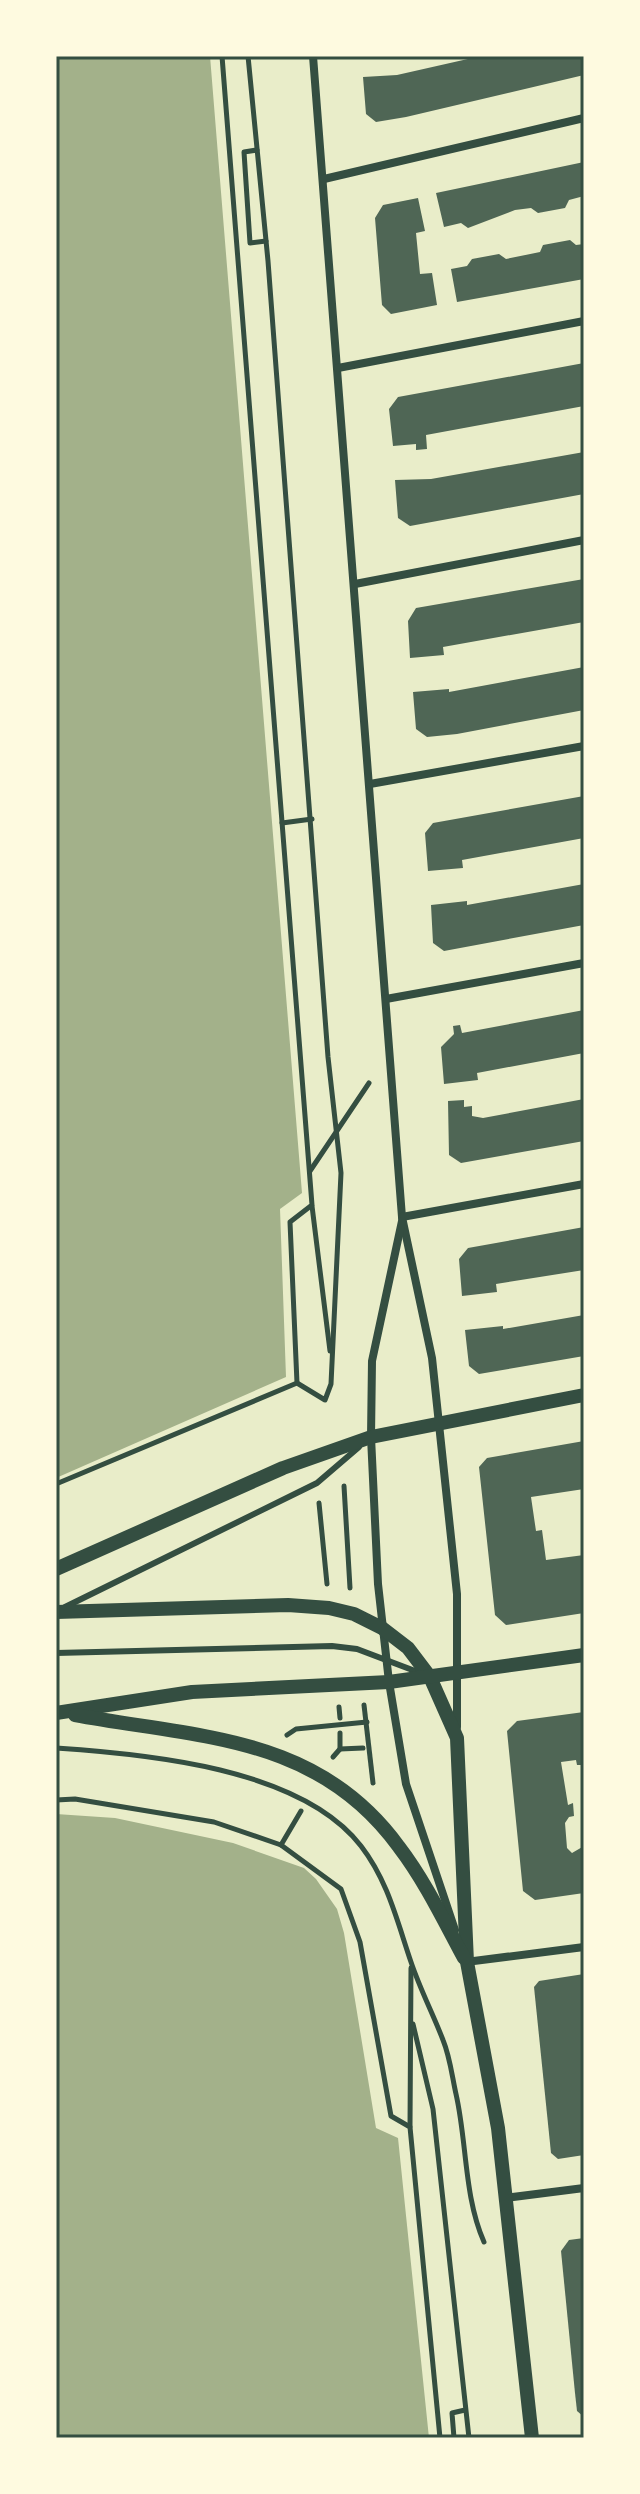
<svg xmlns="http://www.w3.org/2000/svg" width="640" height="2494" font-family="'Source Sans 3',sans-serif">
	<rect width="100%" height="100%" fill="#e9edc9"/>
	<g fill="#a3b18a">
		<polygon points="56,56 210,56 302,1193 280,1209 286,1377 56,1478"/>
		<polygon points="56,1814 115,1818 233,1843 304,1868 316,1879 337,1909 344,1933 376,2128 398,2138 429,2438 56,2438"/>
	</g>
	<g fill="#4f6655">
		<polygon points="481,56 584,56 584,75 406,117 376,122 366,114 363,77 397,75"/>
		<polygon points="584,162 584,196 569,200 565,208 538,213 531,208 515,210 468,228 461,223 444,227 436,193"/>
		<polygon points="418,198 425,231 416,233 420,274 432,273 437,305 391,314 382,305 375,218 383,205"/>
		<polygon points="570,240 576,245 584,244 584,279 457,302 451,269 467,266 472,259 499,254 506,259 540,252 543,245"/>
		<polygon points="584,363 584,406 426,435 427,449 416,450 416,444 393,446 389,409 398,397"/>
		<polygon points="584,452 584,494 410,526 398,518 395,480 431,479"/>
		<polygon points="584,579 584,622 443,647 444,655 410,658 408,621 416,608"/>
		<polygon points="584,667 584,710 457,734 427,737 416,729 413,692 449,689 449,692"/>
		<polygon points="584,796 584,838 462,860 463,868 428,871 425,833 433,823"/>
		<polygon points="584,884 584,925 444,951 433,943 431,905 467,901 467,905"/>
		<polygon points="584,1010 584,1053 477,1073 478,1080 444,1084 441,1047 454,1034 453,1026 460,1025 462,1033"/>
		<polygon points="584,1099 584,1141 461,1163 449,1155 448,1101 464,1100 464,1107 472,1106 472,1116 483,1118"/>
		<polygon points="584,1227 584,1270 496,1284 497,1292 462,1296 459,1259 468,1248"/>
		<polygon points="584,1315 584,1356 479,1374 469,1366 465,1330 503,1326 503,1329"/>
		<polygon points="584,1441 584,1489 531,1497 536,1531 542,1530 546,1560 584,1555 584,1613 506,1625 495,1615 479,1467 487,1458"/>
		<polygon points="584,1712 584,1765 577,1765 576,1760 561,1762 568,1805 573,1803 574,1816 569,1817 565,1823 567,1848 572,1853 584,1846 584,1893 535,1900 523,1891 507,1731 517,1721"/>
		<polygon points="584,1974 584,2155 558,2159 551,2153 534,1987 539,1981"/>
		<polygon points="584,2238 584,2417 577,2411 575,2393 561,2251 569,2240"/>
	</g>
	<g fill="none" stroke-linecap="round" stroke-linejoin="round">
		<g stroke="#344e41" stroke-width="5">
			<polyline points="248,56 268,261 328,1057 341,1173 331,1384 325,1400 297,1383"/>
			<polyline points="257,150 244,152 250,243 266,241"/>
			<polyline points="282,823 312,819"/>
			<polyline points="310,1171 369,1083"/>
			<polyline points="312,1206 330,1351"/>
			<polyline points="56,1484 297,1383 290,1222 312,1205 222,56"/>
			<polyline points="344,1486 350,1588"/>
			<polyline points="319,1503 327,1584"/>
			<polyline points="364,1705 373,1783"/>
			<polyline points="339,1707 340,1718"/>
			<polyline points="287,1735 296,1729 367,1722"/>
			<path d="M56,1748c91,6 245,20 305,98 27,35 36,75 50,116 9,27 22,52 32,78 7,17 9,36 13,54 11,48 8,103 28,148"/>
			<polyline points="340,1749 363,1748"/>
			<polyline points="333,1757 340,1749 340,1733"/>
			<polyline points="56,1800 75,1799 214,1822 281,1845 341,1889 360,1942 391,2116 410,2127 440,2438"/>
			<polyline points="281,1845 301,1811"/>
			<polyline points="413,2024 433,2109 469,2438"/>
			<polyline points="410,2127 411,1968"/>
			<polyline points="454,2438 452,2413 465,2410"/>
		</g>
		<g stroke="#344e41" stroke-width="6">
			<polyline points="65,1607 317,1483 359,1447"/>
			<polyline points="56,1653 332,1646 357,1649 423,1674"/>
		</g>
		<g stroke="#344e41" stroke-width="8">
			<polyline points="313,56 402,1217 432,1358 457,1594 457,1727"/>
			<polyline points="324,179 584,118"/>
			<polyline points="338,368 584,321"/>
			<polyline points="355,584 584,540"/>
			<polyline points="370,784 584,746"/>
			<polyline points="386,999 584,963"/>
			<polyline points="402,1217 584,1184"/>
			<polyline points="402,1221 372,1361 371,1437 378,1584 389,1682 406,1784 455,1930"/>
			<polyline points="466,1962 584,1947"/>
			<polyline points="505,2198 584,2188"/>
		</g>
		<g stroke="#344e41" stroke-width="14">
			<polyline points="56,1569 283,1468 371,1437 584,1395"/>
			<polyline points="56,1612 288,1605 329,1608 354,1614 382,1628 408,1648 430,1677 457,1738 467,1962 498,2128 532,2438"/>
			<polyline points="56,1713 192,1692 389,1682 584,1655"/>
			<path d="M75,1715c125,23 243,20 324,132 26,34 45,74 65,111"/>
		</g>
	</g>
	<rect width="640" height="2494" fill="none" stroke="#fefae0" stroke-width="116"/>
	<rect x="58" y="58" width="524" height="2378" fill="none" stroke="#344e41" stroke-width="3"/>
</svg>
